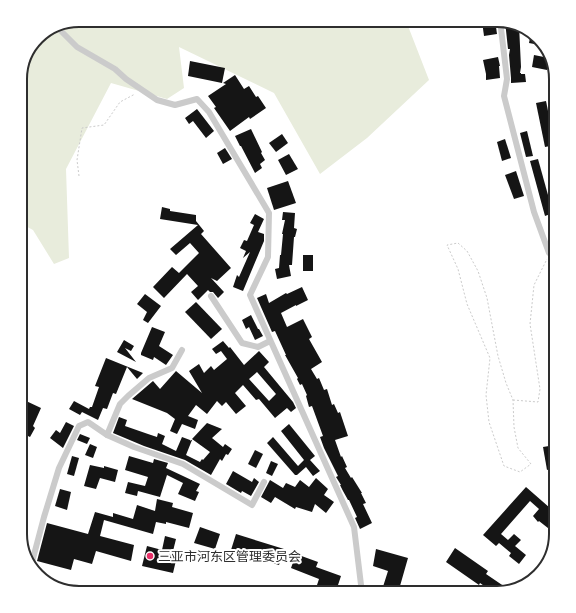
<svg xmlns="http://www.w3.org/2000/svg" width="576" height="613" font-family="Rubik,'Noto Sans SC',sans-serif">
	<rect width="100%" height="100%" fill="#fff"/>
	<polygon fill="#e8ecdc" points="79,20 425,20 408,26 429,80 367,138 320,174 274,93 179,47 184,88 167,99 111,83 66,169 69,258 54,264 33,230 20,223 20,75 40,35"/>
	<g fill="#151515" fill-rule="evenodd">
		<polygon points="489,20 495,20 497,34 484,36 482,21"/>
		<polygon points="505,21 519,25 521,67 520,73 521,73 521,74 525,74 526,82 511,83 511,78 509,55 510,49 508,49"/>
		<polygon points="531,33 544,43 545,46 529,43"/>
		<polygon points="534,55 549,58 547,70 532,67"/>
		<polygon points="498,57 500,66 499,66 500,78 486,80 486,74 483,60"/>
		<polygon points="190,61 225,68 222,83 188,76"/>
		<polygon points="235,75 244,89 249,86 256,97 258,96 266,108 250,119 249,117 230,131 214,108 216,107 208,96 226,84 223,83"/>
		<polygon points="546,101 555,145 545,147 536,103"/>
		<polygon points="197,109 214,131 206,138 193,121 189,124 185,118"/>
		<polygon points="251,129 262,152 261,153 265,160 260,164 262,168 255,173 241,146 240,146 235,136"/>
		<polygon points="527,131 533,156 526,157 520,133"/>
		<polygon points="282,134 288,143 276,152 269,143"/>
		<polygon points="505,139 511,158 502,161 497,142"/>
		<polygon points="225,148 232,159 223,164 217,153"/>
		<polygon points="289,154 298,169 286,175 278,160"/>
		<polygon points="538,159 553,213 545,216 530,161"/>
		<polygon points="516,171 524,196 514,199 505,175"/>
		<polygon points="288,181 296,203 274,210 267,188"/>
		<polygon points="162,207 170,209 170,211 196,215 196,221 204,231 201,234 231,268 217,281 211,278 224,292 218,298 213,292 210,292 208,290 198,300 191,292 198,286 187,274 164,298 153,287 172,267 179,273 199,253 190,243 176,255 170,249 198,225 160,219"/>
		<polygon points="283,212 295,213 294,228 297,229 295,237 294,237 292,265 289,265 291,276 277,279 275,269 279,268 280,255 281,255 283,234 282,234 285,220 282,220"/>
		<polygon points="255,214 264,219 258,232 264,234 264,241 243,291 233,287 237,275 239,277 250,252 243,258 246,251 240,248 244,240 247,241 254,225 250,223"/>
		<rect x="303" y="255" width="10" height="16"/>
		<polygon points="302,287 308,300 296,306 296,305 281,313 287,327 303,319 312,337 309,339 322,362 311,369 317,379 319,378 324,390 327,389 332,405 334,404 338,413 340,412 348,436 335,440 341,457 342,456 347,467 345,468 351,478 352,477 362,493 361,493 366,503 363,504 372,523 360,529 355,518 357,517 349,500 348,500 343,491 340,485 341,485 336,477 338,476 324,448 320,437 323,436 312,406 309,407 306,396 307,395 302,384 300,385 297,379 298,378 285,355 286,355 275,331 272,332 257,298 266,294 269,303 286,293 287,294"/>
		<polygon points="145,294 161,306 148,323 143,320 147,312 137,304"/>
		<polygon points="196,302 222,329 211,339 185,312"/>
		<polygon points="251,315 258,329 259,329 263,336 255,340 249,327 246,329 242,320"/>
		<polygon points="152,327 165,332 159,346 173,355 166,365 154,357 153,360 141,355 141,353"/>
		<polygon points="124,340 134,346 131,351 125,348 136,362 117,352"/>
		<path d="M223,341l6,7 1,-1 14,18 15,-14 10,11 -5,5 29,35 3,6 -5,4 -4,-4 -12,10 -16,-19 -3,1 -13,-15 -8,8 11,13 -10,8 -10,-12 -4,4 -5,-5 -10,13 -11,-9 -8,11 10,4 -3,9 -13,-5 -5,10 -7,-3 5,-12 -8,-6 -35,-14 21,-18 7,8 16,-18 26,22 -13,-22 10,-7 5,9 7,-7 3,4 13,-11 -6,-8 -5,3 -4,-5zM257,372l19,22 -7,7 -20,-22z"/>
		<polygon points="106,358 143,373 137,379 127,367 116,394 113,393 107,409 103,408 98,420 82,412 80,415 69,409 74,401 89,409 90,407 92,407 99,387 95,386"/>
		<polygon points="24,400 41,408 33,426 35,428 30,437 20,432 28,417 20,413 20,408"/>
		<polygon points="119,417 127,420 125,426 148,434 157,437 158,433 165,436 162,444 176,451 182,437 190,440 190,441 191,440 192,440 186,455 200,462 202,459 203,460 210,452 192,439 207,423 222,429 212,438 223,447 225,444 232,449 228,455 226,454 222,461 220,459 211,475 185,460 144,446 113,433"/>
		<polygon points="66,422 74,426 63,448 50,438 56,430 60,433"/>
		<polygon points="289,424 315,456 310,460 320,471 313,476 306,467 297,475 295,475 267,443 273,437 298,466 304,460 281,431"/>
		<polygon points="80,434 90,438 87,444 77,440"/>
		<polygon points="90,444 97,447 93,458 85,455"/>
		<polygon points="549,446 553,468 547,470 543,447"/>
		<polygon points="255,450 263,454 256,468 248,464"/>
		<polygon points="72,456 79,458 74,476 67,474"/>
		<polygon points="129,456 153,463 154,459 168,463 166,468 200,484 196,491 199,492 195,501 178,494 183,483 167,475 160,497 138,491 137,496 125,493 128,482 145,486 148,477 125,470"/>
		<polygon points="271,461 278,464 272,476 266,473"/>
		<polygon points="90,465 104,468 104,466 118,470 115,482 100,478 96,489 84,486"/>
		<polygon points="233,471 252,482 254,478 259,482 251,496 242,491 241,493 226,484"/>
		<polygon points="316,478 328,489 324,495 334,502 326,513 315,504 312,512 296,507 295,509 275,497 271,503 261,497 270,480 283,488 286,483 295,487 300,480 309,487"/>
		<polygon points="526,487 550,508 548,510 556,516 556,533 554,531 553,532 539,521 538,522 533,516 539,509 530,501 501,534 508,540 514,534 521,540 515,546 526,555 519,564 509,556 511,553 499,543 496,546 483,535"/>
		<polygon points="60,489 71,492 67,510 55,506"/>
		<polygon points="157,499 173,503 172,507 193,513 189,528 166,522 166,524 156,522 153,534 104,520 100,536 134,545 131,561 96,551 92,564 74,559 71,570 37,561 47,523 88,534 95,512 113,517 113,513 133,519 137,505 155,511"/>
		<polygon points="200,527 220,534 215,549 194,543"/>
		<polygon points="236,534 284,549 279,565 231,550"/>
		<polygon points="165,536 176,539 173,551 178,552 173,573 142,566 147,546 162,550"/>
		<polygon points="455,548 488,571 486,574 508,589 497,593 494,593 480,583 479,585 446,562"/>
		<polygon points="376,549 408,558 398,593 381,593 388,571 373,566"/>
		<polygon points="296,554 318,562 316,567 341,576 336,591 317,585 319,579 291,568"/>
	</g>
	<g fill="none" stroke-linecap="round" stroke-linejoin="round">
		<g stroke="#cbcbcb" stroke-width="1" stroke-dasharray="2 2" stroke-linecap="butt">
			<polyline points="79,176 77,160 82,128 104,125 120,102 135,94"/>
			<polygon points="458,243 467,251 478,271 487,298 498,356 506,383 513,400 514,427 518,448 531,464 520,472 504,466 489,422 486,395 490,358 467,304 458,269 447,245"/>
			<polyline points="513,400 538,402 540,389 530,324 534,285 547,259"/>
		</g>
		<g stroke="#cbcbcb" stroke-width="6">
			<polyline points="500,20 507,79 504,96 534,212 549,253 556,256"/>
			<polyline points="58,28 77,47 115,69 126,79 157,100 175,105 197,99 209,112 269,213 268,257 250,295 354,527 362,593"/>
			<polyline points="211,296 242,343 258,347 270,341"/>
			<polyline points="107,435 134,447 183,464 252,505 264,482"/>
			<polyline points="31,566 44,517 59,468 79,426 88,422 107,435 120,404 128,396 149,378 172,368 182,350"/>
		</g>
		<polyline stroke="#959595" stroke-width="9" points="60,589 74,589 114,593"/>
	</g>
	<circle fill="#e72f67" stroke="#fff" stroke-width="1.5" cx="150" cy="556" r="4"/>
	<g text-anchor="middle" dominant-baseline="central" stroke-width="4" stroke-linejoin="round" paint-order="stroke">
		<g font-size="13" fill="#2e2e2e" stroke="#fff" text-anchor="start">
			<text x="158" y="556">三亚市河东区管理委员会</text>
		</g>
	</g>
	<path d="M0 0H576V613H0ZM79 27H497A52 52 0 0 1 549 79V534A52 52 0 0 1 497 586H79A52 52 0 0 1 27 534V79A52 52 0 0 1 79 27Z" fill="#fff" fill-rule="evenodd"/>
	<path fill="none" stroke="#2e2e2e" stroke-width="2" d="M79 27H497A52 52 0 0 1 549 79V534A52 52 0 0 1 497 586H79A52 52 0 0 1 27 534V79A52 52 0 0 1 79 27Z"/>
</svg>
